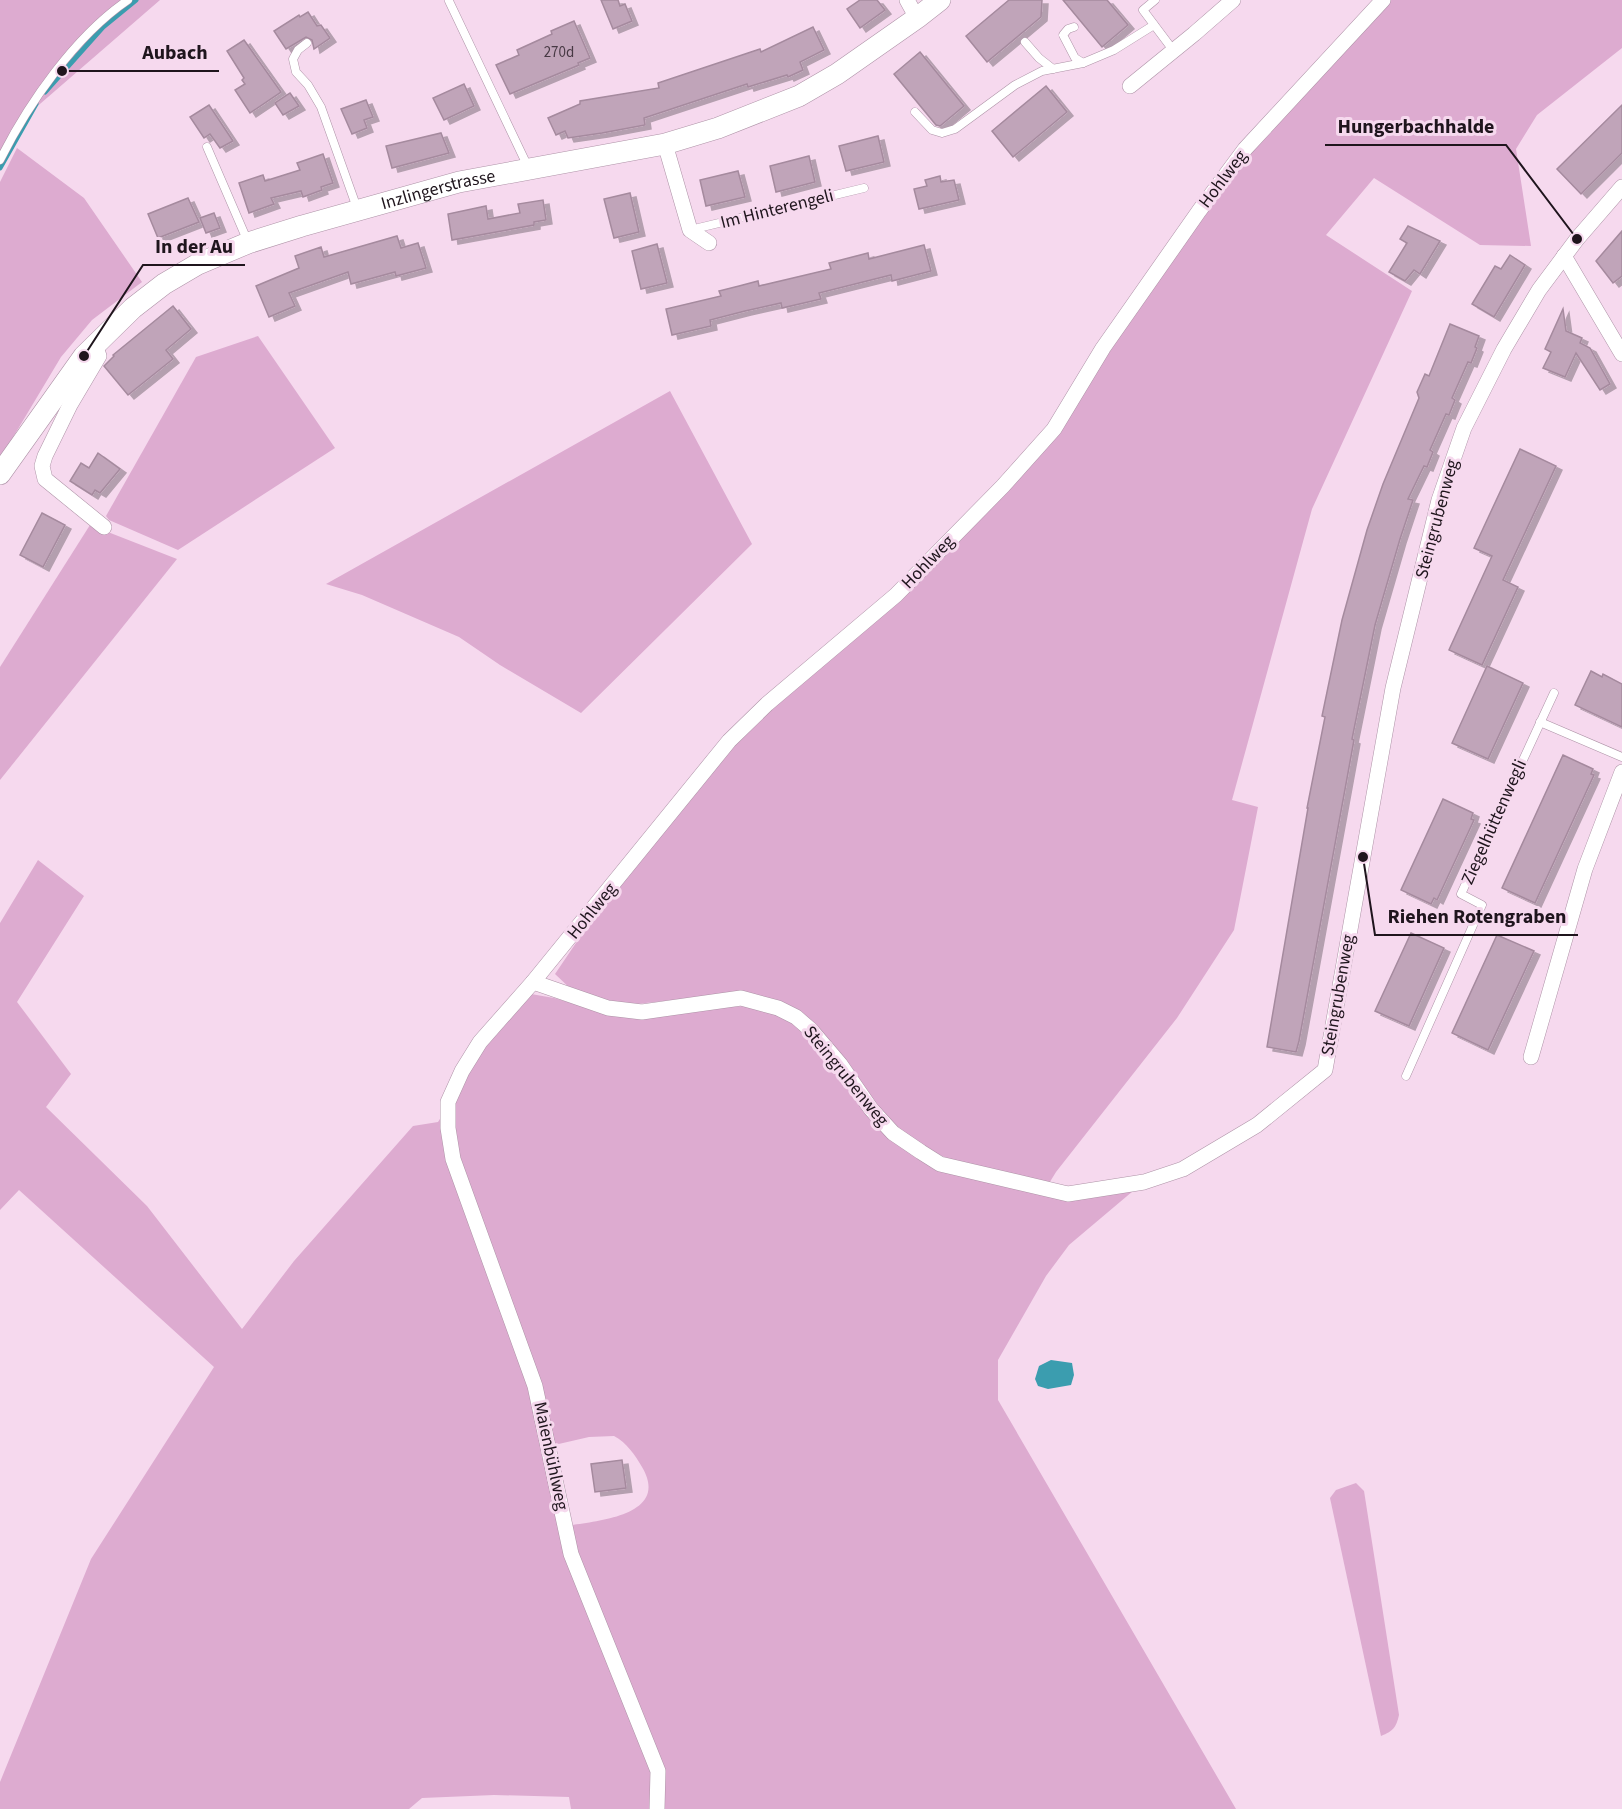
<svg xmlns="http://www.w3.org/2000/svg" width="1622" height="1809" font-family="'Source Sans 3',sans-serif">
	<defs>
		<filter id="shadow"><feDropShadow dx="6" dy="4" stdDeviation="0" flood-color="#0004"/></filter>
	</defs>
	<rect width="100%" height="100%" fill="#f6d9ee"/>
	<g fill="#ddabd0" fill-rule="evenodd">
		<polygon points="0,0 160,0 18,123 0,160"/>
		<polygon points="1388,0 1622,0 1622,48 1537,115 1516,149 1531,246 1480,245 1374,178 1326,235 1412,291 1312,509 1232,800 1258,807 1234,930 1177,1018 1056,1172 1048,1185 949,1159 927,1149 894,1126 782,1003 761,996 720,995 627,1005 574,992 555,974 578,940 580,930 733,746 1040,453 1217,189"/>
		<polygon points="17,148 84,198 142,282 92,320 61,357 0,459 0,182"/>
		<polygon points="258,336 335,448 178,550 109,520 106,516 196,357"/>
		<polygon points="670,391 752,544 581,713 500,665 459,637 362,595 326,584"/>
		<polygon points="90,525 177,559 0,780 0,667"/>
		<path d="M38,860l46,36 -67,106 54,72 -25,33 101,99 95,123 52,-68 119,-135 25,-4 49,-78 44,-50 23,4 59,17 132,-9 29,5 24,14 109,125 156,48 70,-7 -64,54 -23,31 -48,84v40l238,409h-665l-2,-12 -75,-2 -72,3 -13,11h-409v-27l91,-223 123,-192 -195,-177 -19,20v-287zM614,1436c13,7 21,19 28,31 29,49 -46,54 -76,59l-16,-80 39,-9z"/>
		<path d="M1356,1483l8,8 35,224c-3,13 -6,16 -18,21l-51,-238 6,-8z"/>
	</g>
	<polygon fill="#3b9daf" points="1051,1360 1072,1363 1074,1375 1071,1385 1048,1389 1038,1386 1035,1379 1039,1366"/>
	<g fill="none" stroke-linecap="round" stroke-linejoin="round">
		<g stroke="#3b9daf" stroke-width="5">
			<polyline points="45,92 103,27 136,0"/>
			<polyline points="0,168 36,104"/>
		</g>
	</g>
	<g fill="#c0a4b9" stroke="#a58a9e" stroke-width="1.5" filter="url(#shadow)">
		<polygon points="601,0 618,0 620,6 625,4 632,21 613,29"/>
		<polygon points="860,0 877,0 885,10 860,28 847,9"/>
		<polygon points="1009,0 1042,0 1041,17 987,62 966,36"/>
		<polygon points="1063,0 1107,0 1128,25 1102,47"/>
		<polygon points="308,12 317,26 321,25 330,38 314,49 312,40 306,37 286,49 274,31 299,15 300,17"/>
		<polygon points="574,21 590,58 578,63 579,65 510,94 496,65 519,55 517,50 552,34 551,31"/>
		<polygon points="813,27 824,50 800,62 803,70 788,77 787,75 748,87 747,84 644,118 645,125 602,133 568,138 565,131 556,135 548,118 580,104 580,101 659,88 658,83 760,49 761,52"/>
		<polygon points="244,40 281,92 250,113 235,90 245,84 242,80 244,78 227,51"/>
		<polygon points="920,52 964,106 940,126 936,125 894,74"/>
		<polygon points="464,84 474,106 444,120 433,98"/>
		<polygon points="1046,86 1067,112 1013,157 992,131"/>
		<polygon points="290,93 299,106 283,115 275,103"/>
		<polygon points="366,100 373,117 364,120 367,128 352,134 341,109"/>
		<polygon points="209,105 233,141 220,148 210,134 204,138 190,117"/>
		<polygon points="1622,105 1622,153 1581,194 1557,169"/>
		<polygon points="441,133 449,153 392,168 386,146"/>
		<polygon points="878,136 884,162 846,171 839,146"/>
		<polygon points="323,154 333,183 321,187 322,190 303,197 301,191 271,198 274,204 249,213 239,183 263,175 265,181 300,170 297,163"/>
		<polygon points="809,156 815,182 776,192 770,166"/>
		<polygon points="738,171 745,197 706,206 700,180"/>
		<polygon points="940,176 941,182 954,180 959,200 919,209 914,189 927,186 925,180"/>
		<polygon points="630,193 639,232 614,238 604,199"/>
		<polygon points="188,198 199,222 158,238 148,214"/>
		<polygon points="543,200 546,220 534,222 534,225 452,240 448,214 486,206 488,219 520,213 518,204"/>
		<polygon points="214,213 220,228 206,233 200,218"/>
		<polygon points="1408,226 1440,241 1420,274 1414,270 1405,281 1389,272 1407,243 1400,239"/>
		<polygon points="1622,231 1622,276 1613,283 1596,261"/>
		<polygon points="397,236 401,248 418,243 426,268 396,276 395,272 351,284 348,272 289,293 295,306 269,317 256,286 299,268 295,256 321,247 324,257"/>
		<polygon points="657,244 667,283 641,289 632,251"/>
		<polygon points="924,245 931,271 892,281 891,275 819,293 821,299 782,308 781,303 745,311 710,320 711,326 672,335 666,309 721,296 719,291 739,286 758,281 759,286 831,269 829,263 868,253 869,259"/>
		<polygon points="1510,255 1525,265 1494,317 1472,304 1495,266 1501,269"/>
		<polygon points="173,306 191,329 166,350 173,359 128,395 104,366 114,356 113,355"/>
		<polygon points="1563,309 1566,331 1582,338 1580,343 1590,348 1610,384 1600,390 1576,353 1565,377 1543,368 1551,352 1545,349"/>
		<polygon points="1450,324 1479,336 1475,347 1477,348 1471,363 1468,362 1452,398 1455,400 1449,415 1446,414 1430,450 1433,452 1427,467 1424,466 1408,499 1413,500 1400,539 1375,625 1352,739 1354,740 1299,1041 1296,1052 1267,1047 1308,808 1307,808 1325,717 1322,716 1342,620 1367,530 1383,484 1419,398 1417,392 1425,374 1429,376"/>
		<polygon points="1520,449 1556,466 1503,580 1518,587 1482,665 1449,650 1492,556 1474,548"/>
		<polygon points="98,453 120,469 100,493 95,490 92,495 70,481 81,463 89,468"/>
		<polygon points="42,513 65,525 43,567 20,555"/>
		<polygon points="1487,666 1523,683 1488,759 1452,743"/>
		<polygon points="1591,671 1602,677 1603,674 1622,684 1622,727 1575,705"/>
		<polygon points="1563,755 1593,769 1591,774 1594,775 1535,903 1502,888"/>
		<polygon points="1443,799 1473,813 1471,819 1474,820 1437,900 1434,898 1431,904 1401,890"/>
		<polygon points="1411,933 1444,948 1409,1026 1375,1011"/>
		<polygon points="1497,935 1534,951 1488,1050 1452,1033"/>
		<polygon points="622,1460 626,1488 595,1492 591,1464"/>
	</g>
	<g fill="none" stroke-linecap="round" stroke-linejoin="round">
		<g stroke="#ae93a7" stroke-width="9">
			<g id="lane">
				<polyline points="1155,0 1143,10 1173,50"/>
				<polyline points="449,1 528,167"/>
				<polyline points="1074,27 1068,29 1063,35 1075,58 1083,63"/>
				<polyline points="1025,42 1039,58 1053,69"/>
				<polyline points="307,43 298,50 293,59 296,72 308,85 321,107 357,208"/>
				<polyline points="915,112 932,130 942,133 955,129 1015,85 1042,71 1083,63 1114,50 1154,25"/>
				<polyline points="207,147 248,242"/>
				<path d="M0,160c28,-56 75,-124 128,-160"/>
				<polyline points="690,230 864,188"/>
				<polyline points="1540,722 1622,757"/>
				<polyline points="1406,1076 1482,905 1461,894 1554,693"/>
			</g>
		</g>
		<g stroke="#ae93a7" stroke-width="16">
			<g id="street">
				<polyline points="907,0 917,18"/>
				<polyline points="1130,86 1194,34 1233,0"/>
				<polyline points="665,144 690,230 709,243"/>
				<polyline points="1564,256 1622,354"/>
				<polyline points="98,353 99,356 70,405 45,456 42,466 45,479 104,527"/>
				<polyline points="533,982 608,1008 642,1012 741,998 778,1008 796,1017 811,1030 840,1064 871,1109 893,1133 921,1152 940,1164 1068,1194 1144,1182 1183,1169 1257,1125 1325,1070 1393,688 1439,500 1464,428 1504,349 1539,290 1577,239 1622,187"/>
				<polyline points="1531,1057 1585,869 1622,772"/>
				<polyline points="657,1809 658,1771 571,1554 535,1386 453,1159 448,1128 448,1102 462,1071 480,1042 533,982 729,741 767,704 896,595 1003,486 1054,429 1103,348 1199,211 1245,149 1383,0"/>
			</g>
		</g>
		<g stroke="#ae93a7" stroke-width="22">
			<g id="secondary">
				<path id="s1" d="M0,474l84,-118 49,-48 31,-24 34,-20 50,-21 54,-17 157,-44 206,-38 53,-16 81,-32 38,-22 80,-56 23,-18"/>
			</g>
		</g>
		<use href="#lane" stroke="#fff" stroke-width="8"/>
		<use href="#street" stroke="#fff" stroke-width="15"/>
		<use href="#secondary" stroke="#fff" stroke-width="21"/>
	</g>
	<g text-anchor="middle" dominant-baseline="central" stroke-width="6" stroke-linejoin="round" paint-order="stroke">
		<g font-size="15" fill="#473944">
			<text x="559" y="52">270d</text>
		</g>
		<g font-size="18" fill="#1f151d" stroke="#f6d9ee">
			<text transform="translate(1223 179) rotate(-53)">Hohlweg</text>
			<text stroke="none"><textPath href="#s1" startOffset="544">Inzlingerstrasse</textPath></text>
			<text transform="translate(777 209) rotate(-14)">Im Hinterengeli</text>
			<text transform="translate(1437 519) rotate(-75)">Steingrubenweg</text>
			<text transform="translate(928 562) rotate(-46)">Hohlweg</text>
			<text transform="translate(1494 822) rotate(-66)">Ziegelhüttenwegli</text>
			<text transform="translate(592 911) rotate(-51)">Hohlweg</text>
			<text transform="translate(1338 995) rotate(-80)">Steingrubenweg</text>
			<text transform="translate(846 1076) rotate(51)">Steingrubenweg</text>
			<text transform="translate(551 1456) rotate(78)">Maienbühlweg</text>
		</g>
	</g>
	<path fill="none" stroke="#1f151d" stroke-width="2" d="M62 71L130 71H219M1577 239L1506 145H1325M84 356L143 265H245M1363 857L1375 935H1578"/>
	<g fill="#1f151d" stroke="#f6d9ee" stroke-width="2">
		<circle cx="62" cy="71" r="6"/>
		<circle cx="1577" cy="239" r="6"/>
		<circle cx="84" cy="356" r="6"/>
		<circle cx="1363" cy="857" r="6"/>
	</g>
	<g font-size="20" text-anchor="middle" font-weight="bold" fill="#1f151d" stroke="#f6d9ee" stroke-width="6" stroke-linejoin="round" paint-order="stroke">
		<text x="175" y="59">Aubach</text>
		<text x="1416" y="133">Hungerbachhalde</text>
		<text x="194" y="253">In der Au</text>
		<text x="1477" y="923">Riehen Rotengraben</text>
	</g>
</svg>
